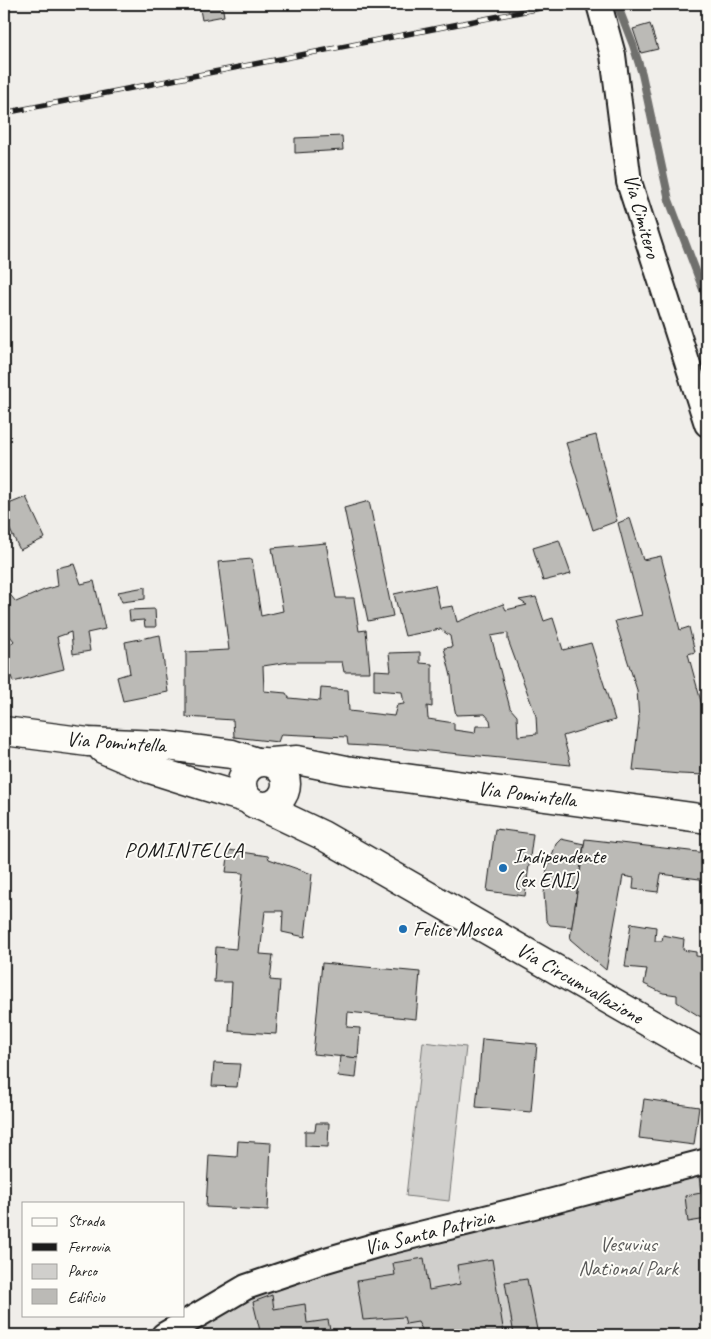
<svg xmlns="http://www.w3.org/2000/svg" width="711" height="1339" font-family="Caveat,sans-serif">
	<rect width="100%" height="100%" fill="#f0eeea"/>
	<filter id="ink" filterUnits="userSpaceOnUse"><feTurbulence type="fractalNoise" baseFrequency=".02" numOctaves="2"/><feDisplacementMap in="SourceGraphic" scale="10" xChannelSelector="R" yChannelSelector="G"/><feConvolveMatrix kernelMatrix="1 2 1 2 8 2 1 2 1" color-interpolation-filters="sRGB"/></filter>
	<g filter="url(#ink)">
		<g fill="#d0cfcc" stroke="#767674">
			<polygon points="423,1042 466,1047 449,1201 406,1196"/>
			<polygon points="707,1152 707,1335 154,1335 267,1266 516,1205"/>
		</g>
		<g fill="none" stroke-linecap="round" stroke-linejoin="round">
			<polyline stroke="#706f6d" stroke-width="8" points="617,4 633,45 642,74 669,200 707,300"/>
		</g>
		<g fill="#bbbab6" stroke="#1c1c1c" fill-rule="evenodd">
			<polygon points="199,4 222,4 224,16 202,20"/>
			<polygon points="650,24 658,49 641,53 633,29"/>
			<polygon points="342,136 343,150 295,153 295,138"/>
			<polygon points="596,435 617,521 593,530 566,443"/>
			<polygon points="26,497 45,538 20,550 4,518 4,506"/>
			<polygon points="369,501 393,616 368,621 344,508"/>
			<polygon points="630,518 643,560 661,556 680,630 689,627 695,652 688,654 705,716 705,775 680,774 633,770 639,720 637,690 615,621 642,615 618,523"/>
			<polygon points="559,540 571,574 543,581 533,548"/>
			<path d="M326,543l10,55h18l5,33 7,-1 4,42h-26l-2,-10h-53l-26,4 1,25 22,2 3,5 31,3 1,-13 27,2 1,21 45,5 3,-11 7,-1 -2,-12 -28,-2v-20l17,1 -2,-18 31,-1v11l12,1v43l-5,-1 1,13 26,4v7l21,3 1,-7h15l-1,-6 -5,-6 -29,1 -3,-14 -2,-25 -7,-28 8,-1 -2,-11 -10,-7 -35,7 -11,-42 41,-9 5,23 13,-2 4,16 46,-18 3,6 21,-5 -8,-5 17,-3 8,24 9,-3 10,32 28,-7 24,77 -52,16 8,29 -172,-17 -51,-3 -1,-8 -66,-3 -3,8 -44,-5 -1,-17 -47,-3v-65l43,-2 -11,-88 34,-3 9,57 22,-5 -11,-63zM508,633v7l28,76 1,18 -19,2 -1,-20 -7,-8 -19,-72z"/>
			<polygon points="74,564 81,584 94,581 105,629 87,633 90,651 73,654 71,632 57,637 64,669 13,682 4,655 4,650 14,641 4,628 4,587 16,602 44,590 58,586 56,568"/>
			<polygon points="145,587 145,599 122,602 118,592"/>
			<polygon points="155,609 156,627 145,627 144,620 130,621 129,610"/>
			<polygon points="160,635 168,692 123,701 117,677 130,673 125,642"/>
			<polygon points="495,829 533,834 525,896 487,891"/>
			<polygon points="561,839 584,844 572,927 550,925 546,920 544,894 547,869 556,844"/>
			<polygon points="585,839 707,853 707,880 661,874 658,892 633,889 634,878 623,876 606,970 570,939"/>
			<polygon points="229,850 268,856 269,859 312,874 305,937 282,932 283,911 265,911 260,954 273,955 270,980 280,981 276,1034 229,1031 232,982 214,982 216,947 236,949 243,873 226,872"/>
			<polygon points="631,923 656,927 655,941 662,941 663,935 684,939 683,950 696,952 696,956 705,957 705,961 707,961 707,1018 699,1016 677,1002 677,995 663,993 644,984 647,969 625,967"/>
			<polygon points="322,963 420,972 416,1019 348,1012 347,1027 360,1028 358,1058 313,1054"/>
			<polygon points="482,1039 537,1044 531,1112 476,1107"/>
			<polygon points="340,1056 358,1058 356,1078 338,1076"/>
			<polygon points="214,1063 240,1064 237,1087 212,1086"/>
			<polygon points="644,1099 699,1107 694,1145 639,1138"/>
			<polygon points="316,1123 329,1123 328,1147 305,1146 305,1131 315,1131"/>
			<polygon points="238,1141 271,1143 268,1210 206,1207 209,1155 237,1157"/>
			<polygon points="707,1175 707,1219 688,1222 685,1196 701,1193 699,1176"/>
			<polygon points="424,1258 429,1290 460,1284 457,1265 492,1259 504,1334 408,1335 408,1333 423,1331 418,1322 406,1324 404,1317 363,1320 357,1281 395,1275 393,1263"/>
			<polygon points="527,1279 538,1335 514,1335 505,1282"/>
			<polygon points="272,1295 274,1309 305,1304 307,1323 328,1320 331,1335 261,1335 253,1302"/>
		</g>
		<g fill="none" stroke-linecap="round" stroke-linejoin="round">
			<g stroke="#1c1c1c" stroke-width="28">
				<g id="street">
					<polyline points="599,4 613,55 629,182 707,424"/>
					<polyline points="164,1335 246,1287 326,1260 384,1243 526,1208 707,1161"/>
				</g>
			</g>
			<g stroke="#1c1c1c" stroke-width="31">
				<g id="secondary">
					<polyline points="4,731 88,742 159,745 232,754 257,762"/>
					<polyline points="103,749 150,769 204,786 248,799"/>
					<circle cx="264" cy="784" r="22"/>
					<polyline points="271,762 297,760 346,770 707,819"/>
					<polyline points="261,806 322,835 707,1056"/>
				</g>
			</g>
			<use href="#street" stroke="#fdfcf7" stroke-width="24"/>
			<use href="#secondary" stroke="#fdfcf7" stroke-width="28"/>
			<g stroke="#1c1c1c" stroke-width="5.5">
				<polyline id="rail" points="4,113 561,4"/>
			</g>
			<use href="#rail" stroke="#fdfcf7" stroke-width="4" stroke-dasharray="11" stroke-linecap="butt"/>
		</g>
	</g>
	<g fill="#1f6fb2" stroke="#fdfcf7" stroke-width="2">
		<circle cx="503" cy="868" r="5"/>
		<circle cx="403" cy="929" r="5"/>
	</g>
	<g text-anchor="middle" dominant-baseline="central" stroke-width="4" stroke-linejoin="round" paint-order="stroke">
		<g font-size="21" fill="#1c1c1c" stroke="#fdfcf7">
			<text transform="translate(642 216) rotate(74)">Via Cimitero</text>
			<text transform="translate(116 742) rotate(4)">Via Pomintella</text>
			<text transform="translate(527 794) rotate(7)">Via Pomintella</text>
			<text transform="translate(580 983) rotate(30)">Via Circumvallazione</text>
			<text transform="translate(429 1232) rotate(-14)">Via Santa Patrizia</text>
		</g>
		<g font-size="21" fill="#1c1c1c" stroke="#fdfcf7" text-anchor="start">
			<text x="513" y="856">Indipendente<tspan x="513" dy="24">(ex ENI)</tspan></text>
			<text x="413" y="929">Felice Mosca</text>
		</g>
		<g font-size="21" fill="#5b5b5a" stroke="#fdfcf7">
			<text x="628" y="1244">Vesuvius<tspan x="628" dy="24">National Park</tspan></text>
		</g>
		<g font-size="22" letter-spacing="1" fill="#1c1c1c" stroke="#fdfcf7">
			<text x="184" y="850">POMINTELLA</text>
		</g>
	</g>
	<rect width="711" height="1339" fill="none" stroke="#fdfcf7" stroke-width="20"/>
	<rect x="10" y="10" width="691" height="1319" fill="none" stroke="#1c1c1c" stroke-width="2" filter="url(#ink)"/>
	<rect x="22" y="1202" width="162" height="115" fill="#fdfcf7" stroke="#a3a29f"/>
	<rect x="32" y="1218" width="25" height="8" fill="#fdfcf7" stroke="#a3a29f"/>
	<text x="68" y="1226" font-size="15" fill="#1c1c1c">Strada</text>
	<rect x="32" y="1243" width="25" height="8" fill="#1c1c1c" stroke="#a3a29f"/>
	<text x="68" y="1252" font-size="15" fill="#1c1c1c">Ferrovia</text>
	<rect x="32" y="1264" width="25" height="15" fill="#d0cfcc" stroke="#a3a29f"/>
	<text x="68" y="1276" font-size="15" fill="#1c1c1c">Parco</text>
	<rect x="32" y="1289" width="25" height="15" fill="#bbbab6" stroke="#a3a29f"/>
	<text x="68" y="1302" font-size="15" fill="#1c1c1c">Edificio</text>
</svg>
